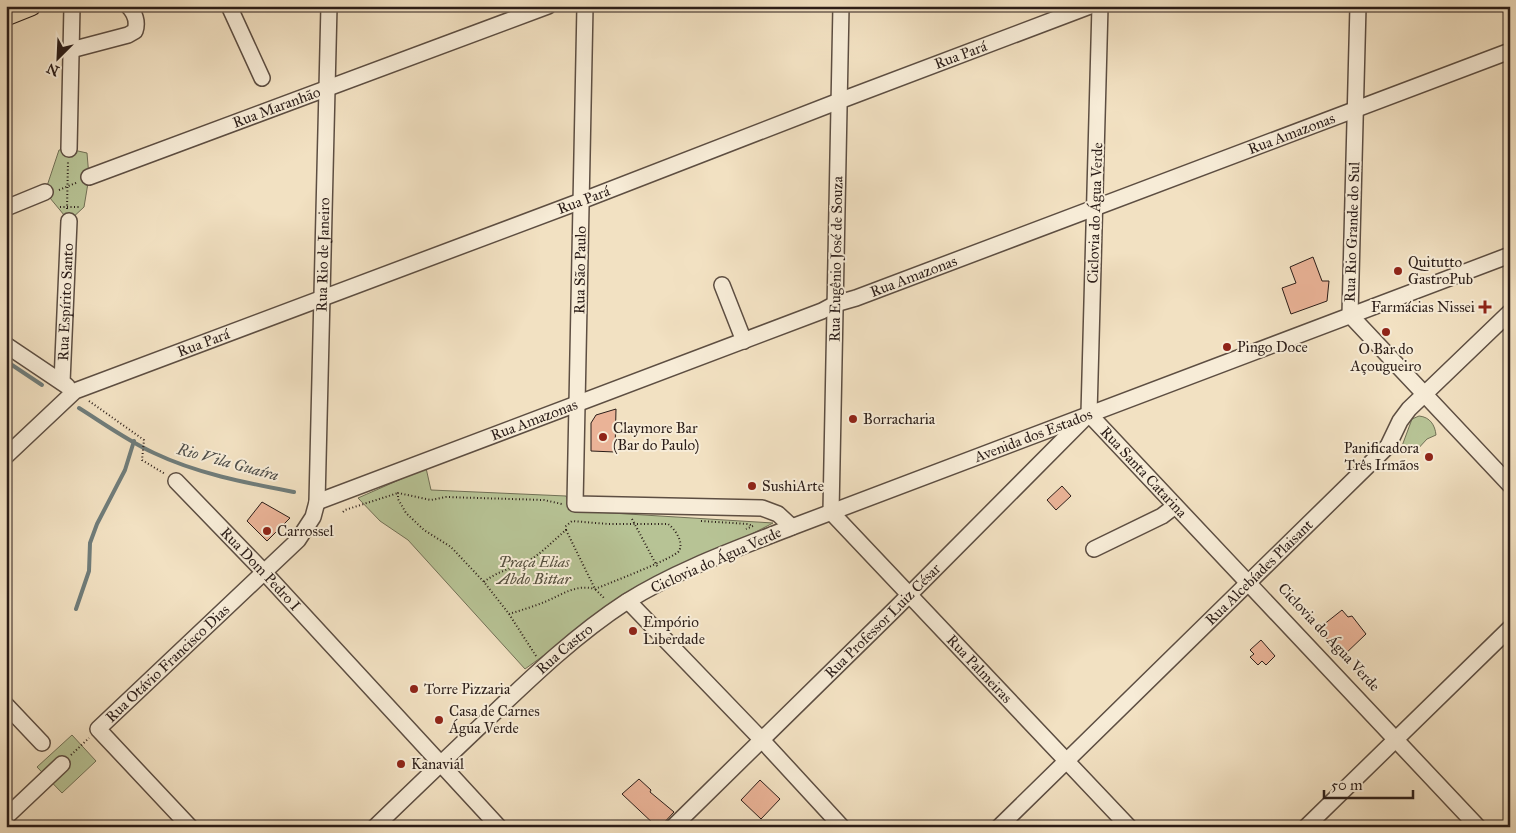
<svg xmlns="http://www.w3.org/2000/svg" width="1516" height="833" font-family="'IM FELL Great Primer',serif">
	<rect width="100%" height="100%" fill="#f2e1c2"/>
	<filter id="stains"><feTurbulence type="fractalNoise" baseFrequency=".004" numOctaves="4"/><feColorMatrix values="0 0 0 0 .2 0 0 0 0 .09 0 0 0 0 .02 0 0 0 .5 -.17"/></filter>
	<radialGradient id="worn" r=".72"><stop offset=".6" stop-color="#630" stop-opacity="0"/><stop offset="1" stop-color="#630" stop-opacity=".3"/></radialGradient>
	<g fill="#b7c395" stroke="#717056">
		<polygon points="69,149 87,153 89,177 84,207 69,221 45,192 59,150"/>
		<path d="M1419,416c11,1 16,9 17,19l-9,4 -12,13 -6,2 -6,-4 -1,-4 10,-27z"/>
		<polygon points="426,468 431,490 566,496 571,509 579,511 773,523 613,605 525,669 408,540 380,521 358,498"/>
		<polygon points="72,735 96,761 62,793 37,767"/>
	</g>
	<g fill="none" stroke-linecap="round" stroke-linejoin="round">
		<g stroke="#6f7c7a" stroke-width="4">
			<polyline points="6,361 42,385"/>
			<path d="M79,408c24,15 49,33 75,45 44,21 93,30 140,39"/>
			<polyline points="76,609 89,571 90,543 97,524 125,470 134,441"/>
		</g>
	</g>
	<g fill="#eab397" stroke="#2b1d18">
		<polygon points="1313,257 1322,281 1329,281 1327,301 1291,314 1282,288 1296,283 1290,267"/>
		<polygon points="616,409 615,452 591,451 591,423 596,415"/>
		<polygon points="1062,486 1071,496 1056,510 1047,500"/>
		<polygon points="262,502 290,518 267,541 247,521"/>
		<polygon points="1342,610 1348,617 1352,616 1366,634 1343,656 1318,629"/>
		<polygon points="1261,640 1275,656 1266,665 1262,661 1258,665 1250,657 1254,654 1250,650"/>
		<polygon points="639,779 651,790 650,792 674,812 660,827 657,827 622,794"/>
		<polygon points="760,780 780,799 761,819 741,800"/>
	</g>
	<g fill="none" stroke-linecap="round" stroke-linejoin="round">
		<g stroke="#5d4e42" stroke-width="18">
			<g id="minor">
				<polyline points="229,6 262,78"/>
				<polyline points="585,6 575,504 762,508 778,514 792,527"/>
				<path id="s1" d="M841,6l-10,506 298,315"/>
				<path id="s2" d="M1100,6l-11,408 389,413"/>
				<polyline points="1358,6 1350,315 1510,485"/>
				<path d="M71,50l57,-15 7,-4c3,-9 0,-18 -7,-25"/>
				<polyline points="69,149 72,6"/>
				<path id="s3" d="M89,177l459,-171"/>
				<polyline points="6,208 45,192"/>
				<polyline points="722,285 744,341"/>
				<polyline points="6,345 67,386"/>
				<path id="s4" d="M62,382l7,-161"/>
				<path id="s5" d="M6,456l69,-65 506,-190 258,-100 251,-95"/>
				<path id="s6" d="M176,481l88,91 235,255"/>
				<path id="s7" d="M317,502l505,-191 13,-7 21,-6 654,-247"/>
				<polyline points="1094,549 1162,516 1175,506"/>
				<polyline points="628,601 761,739 842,827"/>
				<polyline points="6,705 42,743"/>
				<polyline points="6,817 62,764"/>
				<path id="s8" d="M190,827l-92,-98 200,-189 15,-23 4,-15 12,-496"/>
				<path id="s9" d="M375,827c39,-38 78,-75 118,-113 42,-40 84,-80 133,-112 51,-32 110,-53 166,-75l718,-272"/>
				<path id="s10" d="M673,827l224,-220 188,-189"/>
				<path id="s11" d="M999,827l389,-381 12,-25 9,-12 101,-97"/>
				<polyline points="1306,827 1510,628"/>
			</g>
		</g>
		<g stroke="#2b1d18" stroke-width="21">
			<polyline id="major" points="6,16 31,6"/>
		</g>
		<g stroke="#2b1d18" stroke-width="2" stroke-dasharray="1 2.5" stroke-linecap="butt">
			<polyline points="59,190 78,182"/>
			<polyline points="60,207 80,207"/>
			<polyline points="67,209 68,161"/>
			<polyline points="89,401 144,440 142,460 165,474"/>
			<polyline points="343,512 345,510 398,493"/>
			<polyline points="632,519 658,568"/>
			<polyline points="701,521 748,524 753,526 746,529"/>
			<polyline points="566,530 595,589 605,599"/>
			<path d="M484,582c14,-12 33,-14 49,-24 12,-8 22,-19 33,-28v-4l6,-5 36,3h60c7,5 16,18 11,27 -4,7 -72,33 -84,38 -19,-5 -32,5 -48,12 -12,5 -25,9 -38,13"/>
			<polyline points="536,656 509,614 484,582 451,547 424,530 406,513 398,499 398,493 431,500 446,497 544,500 562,504"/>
			<polyline points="71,755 89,738"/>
		</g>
		<use href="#minor" stroke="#f7ecd7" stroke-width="15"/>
		<use href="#major" stroke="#f2e1c2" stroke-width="19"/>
	</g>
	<g fill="#8f2418" stroke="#f7ecd7" stroke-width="2">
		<circle cx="1398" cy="271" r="5"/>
		<path d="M1482.5 299.5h5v5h5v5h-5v5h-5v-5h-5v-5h5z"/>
		<circle cx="1386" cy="332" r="5"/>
		<circle cx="1227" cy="347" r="5"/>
		<circle cx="853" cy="419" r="5"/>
		<circle cx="603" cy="437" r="5"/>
		<circle cx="1429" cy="457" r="5"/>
		<circle cx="752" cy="486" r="5"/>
		<circle cx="267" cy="531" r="5"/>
		<circle cx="633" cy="631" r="5"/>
		<circle cx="414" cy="689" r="5"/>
		<circle cx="439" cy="720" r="5"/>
		<circle cx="401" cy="764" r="5"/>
	</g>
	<g text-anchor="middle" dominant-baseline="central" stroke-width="4" stroke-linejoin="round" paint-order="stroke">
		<g font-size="15" fill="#2b1d18" stroke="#f7ecd7">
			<text stroke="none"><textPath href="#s5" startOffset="1042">Rua Pará</textPath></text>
			<text stroke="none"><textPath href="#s3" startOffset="200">Rua Maranhão</textPath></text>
			<text stroke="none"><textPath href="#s7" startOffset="1042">Rua Amazonas</textPath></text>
			<text stroke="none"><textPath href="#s5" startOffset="638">Rua Pará</textPath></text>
			<text transform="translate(1095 213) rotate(-88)">Ciclovia do Água Verde</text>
			<text transform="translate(1352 232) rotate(-88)">Rua Rio Grande do Sul</text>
			<text stroke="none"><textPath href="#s8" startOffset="700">Rua Rio de Janeiro</textPath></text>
			<text transform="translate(836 259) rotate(-89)">Rua Eugênio José de Souza</text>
			<text transform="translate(580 270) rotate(-89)">Rua São Paulo</text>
			<text stroke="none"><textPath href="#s7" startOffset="638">Rua Amazonas</textPath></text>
			<text stroke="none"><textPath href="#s4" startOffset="80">Rua Espírito Santo</textPath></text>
			<text stroke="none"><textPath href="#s5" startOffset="232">Rua Pará</textPath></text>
			<text stroke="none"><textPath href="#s7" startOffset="232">Rua Amazonas</textPath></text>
			<text stroke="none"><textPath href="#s9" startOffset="778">Avenida dos Estados</textPath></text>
			<text stroke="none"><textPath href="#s2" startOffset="488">Rua Santa Catarina</textPath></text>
			<text transform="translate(716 560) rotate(-24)">Ciclovia do Água Verde</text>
			<text stroke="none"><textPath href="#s6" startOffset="122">Rua Dom Pedro I</textPath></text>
			<text stroke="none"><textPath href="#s11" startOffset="364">Rua Alcebíades Plaisant</textPath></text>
			<text stroke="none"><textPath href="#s10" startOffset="294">Rua Professor Luiz César</textPath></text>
			<text transform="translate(1329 637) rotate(47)">Ciclovia do Água Verde</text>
			<text stroke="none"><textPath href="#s9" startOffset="260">Rua Castro</textPath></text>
			<text stroke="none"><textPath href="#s8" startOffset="230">Rua Otávio Francisco Dias</textPath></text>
			<text stroke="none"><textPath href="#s1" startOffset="722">Rua Palmeiras</textPath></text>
		</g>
		<g font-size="15" fill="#2b1d18" stroke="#f7ecd7" text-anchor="start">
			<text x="1408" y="262">Quitutto<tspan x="1408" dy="17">GastroPub</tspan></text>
			<text x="1475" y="307" text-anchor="end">Farmácias Nissei</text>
			<text x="1237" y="347">Pingo Doce</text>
			<text x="1386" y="349" text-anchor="middle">O Bar do<tspan x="1386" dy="17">Açougueiro</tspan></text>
			<text x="863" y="419">Borracharia</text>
			<text x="613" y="428">Claymore Bar<tspan x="613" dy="17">(Bar do Paulo)</tspan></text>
			<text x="1419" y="448" text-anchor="end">Panificadora<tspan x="1419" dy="17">Três Irmãos</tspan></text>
			<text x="762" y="486">SushiArte</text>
			<text x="277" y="531">Carrossel</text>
			<text x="643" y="622">Empório<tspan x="643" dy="17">Liberdade</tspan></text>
			<text x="424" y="689">Torre Pizzaria</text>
			<text x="449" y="711">Casa de Carnes<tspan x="449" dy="17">Água Verde</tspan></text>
			<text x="411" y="764">Kanavial</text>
		</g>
		<g font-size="15" font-style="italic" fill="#554f3e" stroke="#f7ecd7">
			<text x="534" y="562">Praça Elias<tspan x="534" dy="17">Abdo Bittar</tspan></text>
		</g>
		<g font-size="16" font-style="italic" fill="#4d4d49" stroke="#f7ecd7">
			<text transform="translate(228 462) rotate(15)">Rio Vila Guaíra</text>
		</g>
	</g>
	<rect width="1516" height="833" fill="none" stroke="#f2e1c2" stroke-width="25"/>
	<rect x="8" y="8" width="1501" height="818" fill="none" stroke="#2b1d18" stroke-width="2.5"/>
	<rect x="12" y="12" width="1491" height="808" fill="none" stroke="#2b1d18"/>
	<g transform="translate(58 58) rotate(204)" stroke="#f7ecd7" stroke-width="4" paint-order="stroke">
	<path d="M0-4L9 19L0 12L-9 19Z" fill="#2b1d18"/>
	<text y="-8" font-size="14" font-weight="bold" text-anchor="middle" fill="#2b1d18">N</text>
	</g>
	<path d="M1324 790v8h89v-8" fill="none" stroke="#2b1d18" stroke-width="2.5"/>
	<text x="1331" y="790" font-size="15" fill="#2b1d18" stroke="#f7ecd7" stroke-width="4" paint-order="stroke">50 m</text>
	<rect width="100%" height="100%" filter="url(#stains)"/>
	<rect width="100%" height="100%" fill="url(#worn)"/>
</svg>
